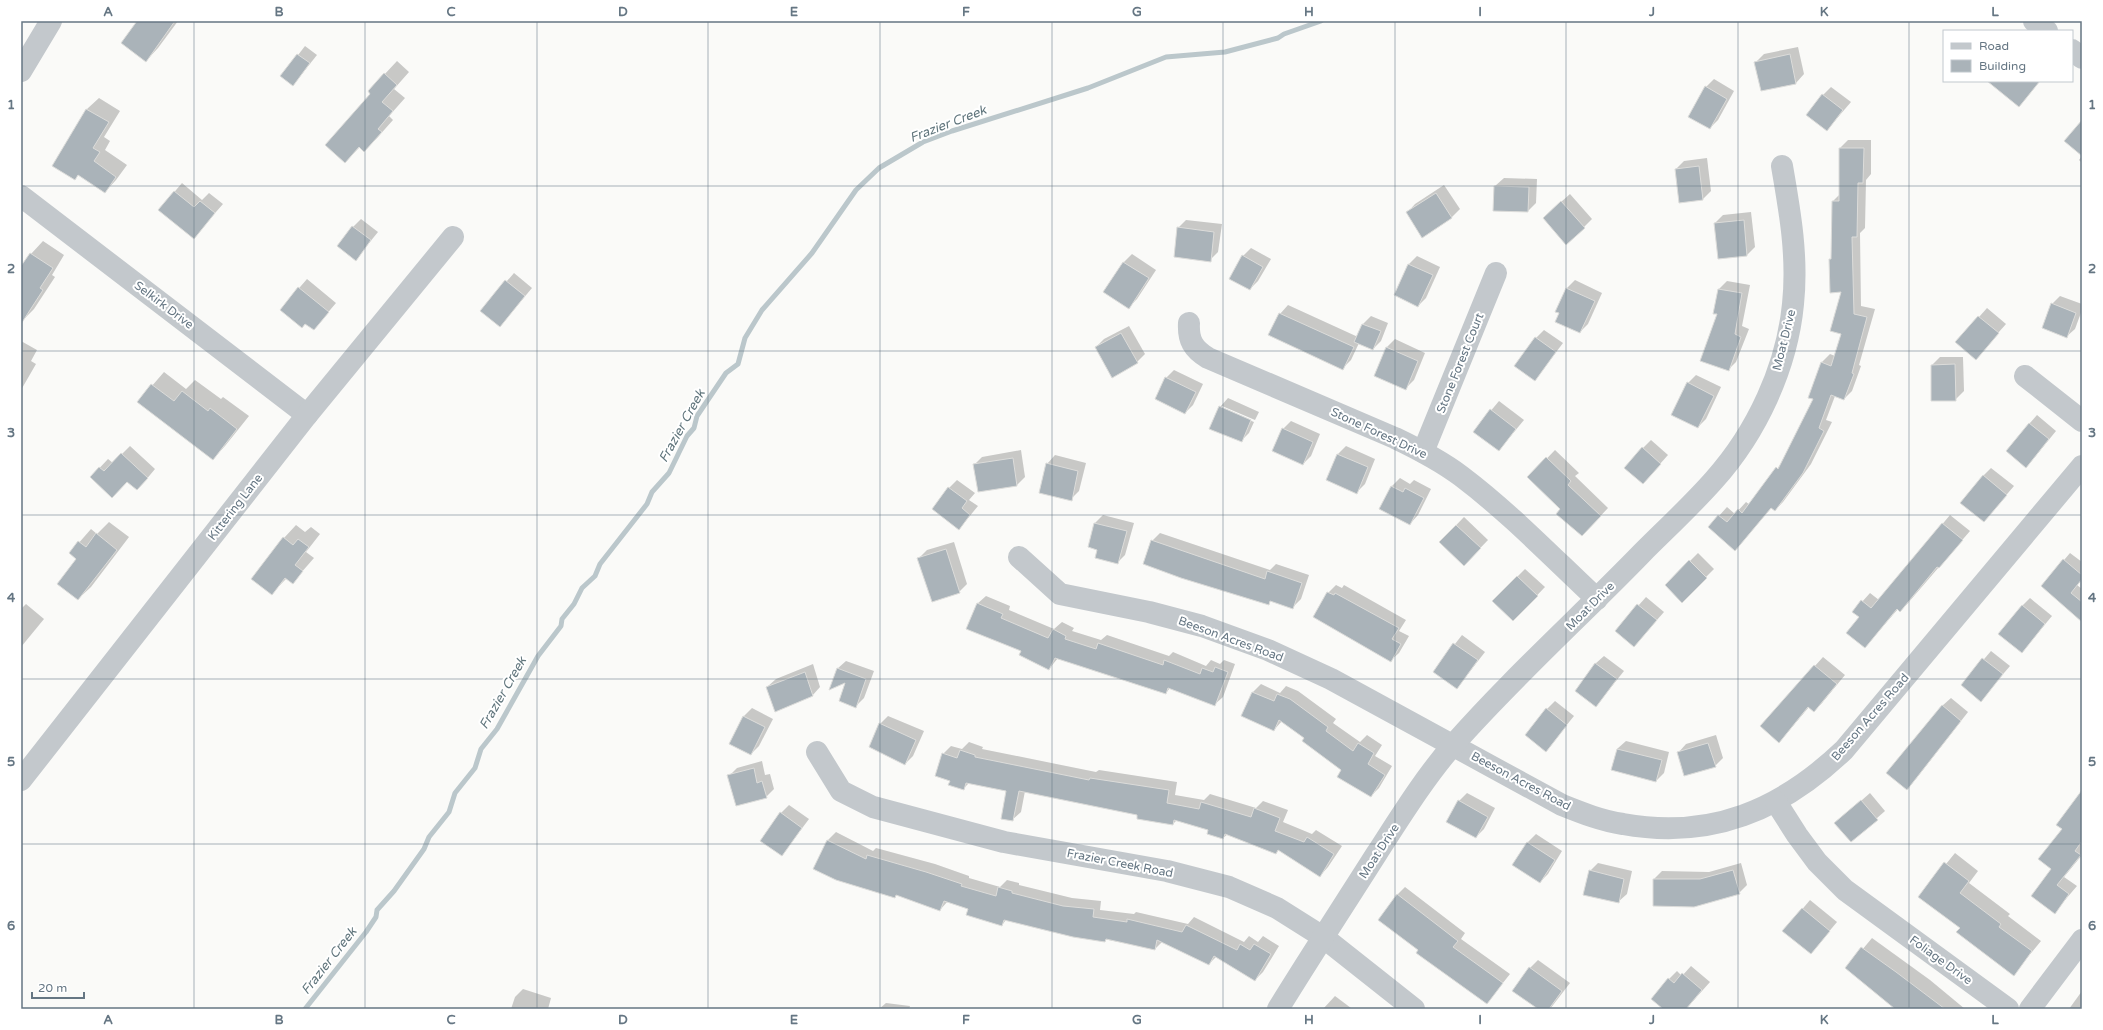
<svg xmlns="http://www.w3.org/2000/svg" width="2103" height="1030" font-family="'Varela Round',sans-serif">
	<rect width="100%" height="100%" fill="#fafaf8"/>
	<g fill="#0003">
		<polygon points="138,21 178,21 158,48 146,61"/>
		<polygon points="305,46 317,55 293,85 282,76"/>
		<polygon points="1798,47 1804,74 1796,83 1756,62 1764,54"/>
		<polygon points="397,61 409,72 394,89 405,98 389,116 393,120 377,138 364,151 360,147 345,161 372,94 369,91"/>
		<polygon points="1714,79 1734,91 1718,120 1710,128 1706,87"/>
		<polygon points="1831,87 1851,102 1827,130 1823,95"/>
		<polygon points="99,98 120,111 104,137 110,141 105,150 127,165 116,180 105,192 79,174 53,165 87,109"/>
		<polygon points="1848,140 1871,140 1871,174 1866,180 1865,228 1860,233 1861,306 1875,309 1859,365 1861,366 1852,391 1844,399 1835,396 1826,420 1832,422 1811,464 1783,502 1775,510 1772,507 1735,549 1709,527 1727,507 1735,514 1746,502 1750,505 1783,461 1814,399 1809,397 1822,362 1830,354 1835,356 1842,333 1843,291 1830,260 1832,258 1833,201 1840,194 1840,148"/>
		<polygon points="2082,156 2082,163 2079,160"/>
		<polygon points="1707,158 1711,191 1703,199 1680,202 1676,169 1684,161"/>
		<polygon points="1504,178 1537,179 1536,203 1528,211 1495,186"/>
		<polygon points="182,183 202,200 209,193 223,204 194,237 160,209"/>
		<polygon points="1444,185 1460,209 1452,217 1422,237 1407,213 1415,204"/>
		<polygon points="1570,194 1592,219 1584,227 1552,210"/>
		<polygon points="1751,212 1755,247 1747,255 1715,223 1723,215"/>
		<polygon points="361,219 378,232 356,259 353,227"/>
		<polygon points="1186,220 1222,224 1218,252 1210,260 1178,228"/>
		<polygon points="43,241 64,255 52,275 55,277 34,309 22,321 21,268 31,254"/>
		<polygon points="1251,248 1271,259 1258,281 1250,289 1243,256"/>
		<polygon points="1132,254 1156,270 1137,299 1129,307 1104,292 1124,262"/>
		<polygon points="1417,256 1440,267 1426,298 1418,306 1395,295 1409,264"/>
		<polygon points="514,273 532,288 500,326 481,311"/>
		<polygon points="307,279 336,303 314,329 306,323 281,309"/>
		<polygon points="1575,280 1602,293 1588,324 1580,332 1560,313 1567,288"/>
		<polygon points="1727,281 1750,285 1742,326 1749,329 1736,362 1728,370 1719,314 1714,313 1719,289"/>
		<polygon points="2060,296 2082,304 2082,310 2075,329 2066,337 2052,304"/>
		<polygon points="1288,305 1358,337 1363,324 1371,316 1388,323 1381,341 1373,349 1359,343 1351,360 1343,368 1280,314"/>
		<polygon points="1987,308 2006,324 1976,358 1957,342"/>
		<polygon points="1129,326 1145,354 1137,362 1096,347 1104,339"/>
		<polygon points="1544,330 1563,343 1535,380 1536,338"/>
		<polygon points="1395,339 1425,353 1414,380 1405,389 1387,347"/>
		<polygon points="21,341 37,350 31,361 36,364 21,390"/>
		<polygon points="1940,357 1963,357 1964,391 1955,400 1932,365"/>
		<polygon points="1174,370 1203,384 1193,405 1185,413 1166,378"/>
		<polygon points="164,372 186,389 195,380 221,399 223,397 249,416 225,446 213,459 138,402"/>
		<polygon points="1696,375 1721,387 1706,419 1698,427 1688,383"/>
		<polygon points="1228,398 1259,412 1255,420 1222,406 1222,409 1254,422 1249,433 1241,441 1220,407"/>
		<polygon points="1499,401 1524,420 1499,450 1474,431"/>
		<polygon points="2037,415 2056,431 2034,458 2029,424"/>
		<polygon points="1291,421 1320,434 1311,456 1303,464 1283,429"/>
		<polygon points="1651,440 1668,455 1643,483 1643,448"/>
		<polygon points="130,446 155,469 145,481 91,477 108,459 113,463"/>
		<polygon points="1346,446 1375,459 1365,484 1357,492 1327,480 1338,454"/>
		<polygon points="1021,450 1025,477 1017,485 979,491 974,465 982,457"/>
		<polygon points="1555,450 1579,473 1575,476 1608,508 1590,527 1562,509 1529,477"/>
		<polygon points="1055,455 1086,463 1079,491 1071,499 1047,464"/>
		<polygon points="1991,468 2014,486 1984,521 1983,476"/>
		<polygon points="1400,478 1410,484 1414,480 1431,489 1418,515 1410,524 1392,486"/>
		<polygon points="957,480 975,493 969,500 978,506 959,529 949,488"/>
		<polygon points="1103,515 1134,523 1125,555 1117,563 1098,549 1089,546 1095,523"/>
		<polygon points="1950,515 1970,531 1908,603 1900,611 1898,609 1865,647 1860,617 1853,612 1870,593 1879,600"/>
		<polygon points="1464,517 1488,540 1464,565 1440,542"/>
		<polygon points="109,522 129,537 91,587 78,599 78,559 70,553 91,529 97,534"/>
		<polygon points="296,525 305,532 311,527 320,534 306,552 314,558 293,582 287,578 272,593 253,578 284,538"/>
		<polygon points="1160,533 1270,570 1276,564 1309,575 1301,599 1292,608 1272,600 1268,603 1152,541"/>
		<polygon points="954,542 967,584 959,592 919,558 927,550"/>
		<polygon points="1698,553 1714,569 1682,601 1666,585"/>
		<polygon points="2070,553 2082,562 2082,580 2077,585 2082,589 2082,614 2042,586"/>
		<polygon points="1525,569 1545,587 1521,612 1517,577"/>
		<polygon points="1336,585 1342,588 1344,585 1406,620 1399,631 1409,636 1399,653 1390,661 1328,593"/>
		<polygon points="986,596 1010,606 1009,610 1054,629 1062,622 1074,628 1072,631 1101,640 1107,635 1169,656 1173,652 1206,666 1211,660 1220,664 1224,660 1235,664 1223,697 1214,705 1170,688 1166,693 1058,658 1049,669 1022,651 977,604"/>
		<polygon points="1646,597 1664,612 1634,646 1616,631"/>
		<polygon points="2030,598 2052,616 2022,652 2022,606"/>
		<polygon points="26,604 44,619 21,647 21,609"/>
		<polygon points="1462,635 1485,652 1457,688 1434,671"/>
		<polygon points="1991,651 2010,666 1981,700 1962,685"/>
		<polygon points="1604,656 1624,671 1596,706 1595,664"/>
		<polygon points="1823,657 1845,675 1822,703 1814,711 1809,707 1787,733 1761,726"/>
		<polygon points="846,661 874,671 864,698 856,706 847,681 837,669"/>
		<polygon points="813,664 820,687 812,696 767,687 776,679"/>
		<polygon points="1261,684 1280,693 1286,686 1298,691 1336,719 1333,723 1360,742 1367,735 1382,745 1375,756 1392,766 1379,788 1371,796 1305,738 1282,721 1274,730 1242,716 1253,692"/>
		<polygon points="1951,698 1968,712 1915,780 1942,706"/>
		<polygon points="1555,701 1574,716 1553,742 1547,709"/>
		<polygon points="752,708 773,719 759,746 751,754 744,716"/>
		<polygon points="888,716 924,731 913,756 905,764 883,754 880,724"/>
		<polygon points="1716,735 1723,758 1715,766 1678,753 1686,744"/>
		<polygon points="1626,741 1669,752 1664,773 1656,781 1617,749"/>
		<polygon points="969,742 983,747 982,749 1096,772 1099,770 1177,782 1175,795 1204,800 1210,794 1256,808 1263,801 1288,810 1283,822 1312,834 1316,830 1342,846 1328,867 1320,876 1279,850 1276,853 1228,834 1223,838 1209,829 1177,820 1173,824 1139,814 1025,791 1021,812 1012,820 1007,790 970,782 963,789 951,781 943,754 951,746 962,749"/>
		<polygon points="762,761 765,775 770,774 774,789 766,797 729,776 737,768"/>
		<polygon points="1467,793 1495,808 1484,829 1476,837 1459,801"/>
		<polygon points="1870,793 1885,811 1851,841 1836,823"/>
		<polygon points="2082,794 2082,855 2064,877 2077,886 2054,913 2052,869 2063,829"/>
		<polygon points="789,805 809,819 782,855 781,813"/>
		<polygon points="836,832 873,851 876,848 935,864 969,876 969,878 1000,887 1007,880 1019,883 1019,885 1072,898 1101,901 1100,910 1134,914 1136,912 1188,924 1194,917 1244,942 1249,936 1258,942 1263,936 1279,946 1263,972 1255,980 1217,956 1209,964 1163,941 1155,949 1006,920 1002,925 969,908 948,901 940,910 897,895 895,897 814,868 828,840"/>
		<polygon points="1536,834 1562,851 1548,874 1540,882 1513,865 1528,842"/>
		<polygon points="1955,853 1978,871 1969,883 2010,914 2008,916 2041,941 2013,975 1961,928 1920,896"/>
		<polygon points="1598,863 1632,871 1627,894 1618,902 1590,871"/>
		<polygon points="1741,863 1747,885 1739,893 1654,879 1662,871 1709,872"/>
		<polygon points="1405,887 1465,933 1461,939 1510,974 1487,1003 1420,949 1397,895"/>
		<polygon points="1810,900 1837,922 1811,953 1784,931"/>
		<polygon points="1872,938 1930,980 1965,1009 1897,1009 1847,968"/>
		<polygon points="1538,960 1570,983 1550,1009 1539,1009 1530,968"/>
		<polygon points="1691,966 1710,982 1686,1009 1664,1009 1669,979 1677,971 1682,976"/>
		<polygon points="523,989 551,998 548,1009 511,1009 515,997"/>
		<polygon points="2082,991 2082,1009 2069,1009"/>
		<polygon points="1335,996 1351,1008 1350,1009 1323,1009"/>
		<polygon points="886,1003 910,1006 909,1009 879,1009"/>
	</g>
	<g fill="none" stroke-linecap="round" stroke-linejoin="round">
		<polyline stroke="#bbc7cb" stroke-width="5" points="305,1009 366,932 376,917 377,910 394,891 424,849 429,837 449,812 455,793 475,768 481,749 497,729 538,656 561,626 562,619 574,604 582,588 595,576 600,564 647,504 652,492 669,473 687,436 694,428 697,416 726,373 738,364 745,338 762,310 812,253 856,190 879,168 923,142 952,131 1088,88 1166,57 1225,52 1278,38 1284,34 1321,21"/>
	</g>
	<g fill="#aab3b9" stroke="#dcdcda">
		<polygon points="137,21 175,21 146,62 121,43"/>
		<polygon points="297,54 310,63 293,86 280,76"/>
		<polygon points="1790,54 1796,84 1761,91 1754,62"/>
		<polygon points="384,73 397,85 382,102 393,111 378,129 382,132 364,152 359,147 345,163 325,145 370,94 368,91"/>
		<polygon points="1987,81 2040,81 2019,107"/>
		<polygon points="1705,86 1727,99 1710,129 1688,117"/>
		<polygon points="1822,94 1843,110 1827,131 1806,115"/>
		<polygon points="86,109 109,122 93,148 100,152 94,161 116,177 105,193 78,175 75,180 52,166"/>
		<polygon points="2082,120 2082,156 2064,141"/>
		<polygon points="1839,148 1864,148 1863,183 1858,183 1857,237 1852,237 1854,314 1867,317 1852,373 1854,374 1844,400 1831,395 1819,428 1824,431 1803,473 1775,511 1771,508 1735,551 1708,527 1718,515 1727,522 1738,509 1742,513 1776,467 1778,469 1813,399 1808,398 1821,362 1831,366 1841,334 1830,331 1841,292 1830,293 1829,259 1831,259 1832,201 1839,201"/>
		<polygon points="1699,166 1703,200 1679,203 1675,169"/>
		<polygon points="1494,186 1529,187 1528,212 1493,211"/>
		<polygon points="174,191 194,207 200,201 215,213 194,239 158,210"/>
		<polygon points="1436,193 1452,218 1422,238 1406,212"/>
		<polygon points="1561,201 1585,228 1566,245 1543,218"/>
		<polygon points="1744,220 1747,256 1718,259 1714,223"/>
		<polygon points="352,226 371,240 356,261 337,246"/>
		<polygon points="1177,227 1214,232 1211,262 1174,257"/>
		<polygon points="30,253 53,268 40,288 43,290 21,324 21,266"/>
		<polygon points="1242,255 1263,267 1250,290 1229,279"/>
		<polygon points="1123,262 1149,278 1129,309 1103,292"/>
		<polygon points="1408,264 1433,275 1418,307 1394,295"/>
		<polygon points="505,280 525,296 500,327 480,311"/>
		<polygon points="298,287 329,312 314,330 305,324 302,328 280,310"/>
		<polygon points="1566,288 1595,301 1580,333 1555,322 1559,313 1555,312"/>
		<polygon points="1718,289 1742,293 1735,334 1741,337 1729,371 1700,361 1717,314 1713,314"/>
		<polygon points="2051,303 2076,313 2067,338 2042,328"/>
		<polygon points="1279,313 1354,347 1343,370 1268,335"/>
		<polygon points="1978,316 1999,333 1976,360 1955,342"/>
		<polygon points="1362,324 1381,331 1373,350 1354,342"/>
		<polygon points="1121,333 1138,363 1112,378 1095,347"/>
		<polygon points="1535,337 1556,352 1535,381 1514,366"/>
		<polygon points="1386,347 1418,361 1406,390 1374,376"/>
		<polygon points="1955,364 1956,401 1931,401 1931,365"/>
		<polygon points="1165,377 1196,392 1185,414 1155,399"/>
		<polygon points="1687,382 1714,396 1698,428 1671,415"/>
		<polygon points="151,384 174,401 182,391 208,411 210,408 237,429 213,460 137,402"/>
		<polygon points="1219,406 1251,420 1242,442 1209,429"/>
		<polygon points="1490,409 1516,429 1499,451 1473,432"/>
		<polygon points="2029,423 2049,439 2026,468 2006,451"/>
		<polygon points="1282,428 1313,442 1303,465 1272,451"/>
		<polygon points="1642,447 1661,464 1643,484 1624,468"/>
		<polygon points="121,453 148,478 137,490 127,482 112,498 90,477 99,467 104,471"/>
		<polygon points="1337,454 1368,467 1357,494 1326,480"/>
		<polygon points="1546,457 1571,481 1568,485 1601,516 1582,536 1556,514 1560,509 1527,477"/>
		<polygon points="1013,458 1017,486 978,492 973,464"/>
		<polygon points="1046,463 1078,471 1072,501 1039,493"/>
		<polygon points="1983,475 2007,495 1984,522 1960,503"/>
		<polygon points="1391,486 1403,492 1405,488 1424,498 1410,525 1379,509"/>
		<polygon points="948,487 967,501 962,508 970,515 959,530 932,509"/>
		<polygon points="1094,523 1127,531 1118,564 1095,558 1097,550 1088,547"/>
		<polygon points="1942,523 1963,540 1939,568 1937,567 1900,612 1897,609 1865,648 1846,633 1859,617 1852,612 1861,600 1871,608"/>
		<polygon points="1456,525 1481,548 1464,566 1439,542"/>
		<polygon points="96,533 117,550 78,600 57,584 76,559 69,553 78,541 86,547"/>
		<polygon points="283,537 293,545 298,539 309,547 295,565 303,571 293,584 285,578 272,595 251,579"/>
		<polygon points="1151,540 1265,579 1267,571 1302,583 1293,609 1270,601 1269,605 1181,578 1143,564"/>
		<polygon points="946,549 960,593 932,602 917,558"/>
		<polygon points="2063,559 2082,575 2082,579 2071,593 2082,602 2082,622 2041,586"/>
		<polygon points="1689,560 1707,578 1682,603 1665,585"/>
		<polygon points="1517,576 1538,596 1513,621 1492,601"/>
		<polygon points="1327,592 1334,595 1335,593 1399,628 1392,639 1401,644 1391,662 1313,617"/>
		<polygon points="977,603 1003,614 1001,618 1048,638 1053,629 1066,636 1065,639 1096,649 1098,643 1163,665 1164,660 1200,674 1202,668 1213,672 1215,667 1228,672 1215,706 1168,688 1166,694 1055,658 1049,670 1019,655 1021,651 966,629"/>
		<polygon points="1637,604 1657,620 1634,647 1615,631"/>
		<polygon points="2022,605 2045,624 2022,653 1998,634"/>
		<polygon points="1453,643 1478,660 1457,689 1433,672"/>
		<polygon points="1982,658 2003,674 1981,702 1961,685"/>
		<polygon points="1595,663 1617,679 1596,707 1575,691"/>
		<polygon points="1814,665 1837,684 1814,712 1808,707 1779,743 1760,726"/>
		<polygon points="837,668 866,679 856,708 839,701 845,683 829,690"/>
		<polygon points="805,672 813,696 775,712 766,687"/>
		<polygon points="1252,692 1274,701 1277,694 1290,699 1328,727 1326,731 1353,751 1358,743 1374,753 1368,764 1385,775 1371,797 1337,777 1341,770 1302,741 1304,738 1279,720 1274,731 1241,716"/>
		<polygon points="1942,705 1961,721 1907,790 1886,773"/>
		<polygon points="1546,708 1567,725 1546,752 1525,735"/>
		<polygon points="743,716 765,727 751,755 729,744"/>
		<polygon points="879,723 916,740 905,765 869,747"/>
		<polygon points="1708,743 1716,767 1684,776 1677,752"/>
		<polygon points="1617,749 1662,760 1656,782 1611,770"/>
		<polygon points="960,750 975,755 975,757 1089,780 1090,778 1169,790 1167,803 1199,809 1201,802 1251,817 1254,808 1280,818 1275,831 1304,842 1307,837 1334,854 1320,877 1278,850 1276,854 1225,834 1223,839 1207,834 1208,830 1174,820 1173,825 1137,819 1137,815 1019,791 1013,821 1001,819 1006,791 966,783 964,790 948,785 950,781 935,776 942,753 957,758"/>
		<polygon points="754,768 757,783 762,781 767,798 736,806 727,775"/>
		<polygon points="2082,790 2082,841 2075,851 2081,855 2057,885 2069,894 2055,914 2031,896 2051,869 2038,859 2062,829 2056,825"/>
		<polygon points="1458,800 1488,817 1476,838 1446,822"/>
		<polygon points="1861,800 1878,820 1851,842 1834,823"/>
		<polygon points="780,812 802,828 782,856 760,841"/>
		<polygon points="827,840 866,859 867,855 926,872 962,884 961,886 996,896 998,887 1012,891 1012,893 1063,906 1094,909 1093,917 1127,922 1127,919 1182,932 1186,925 1237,950 1240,944 1250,950 1254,944 1271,954 1255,981 1214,956 1209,965 1157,940 1155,950 1106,939 1105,942 1073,937 1004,920 1002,926 966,915 968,909 944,901 940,911 896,895 895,898 836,880 813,869"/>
		<polygon points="1527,842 1555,860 1540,883 1512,865"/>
		<polygon points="1944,862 1969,881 1960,893 2001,924 1999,927 2032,951 2014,976 1956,932 1960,928 1918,897"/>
		<polygon points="1589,870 1624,879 1619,903 1583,895"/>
		<polygon points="1733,870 1740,894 1694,907 1653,906 1653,879 1700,879"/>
		<polygon points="1397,894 1458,941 1453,947 1503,983 1487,1004 1416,953 1418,950 1378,920"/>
		<polygon points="1802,908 1830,931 1811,954 1782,931"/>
		<polygon points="1861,947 1896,972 1945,1009 1895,1009 1845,968"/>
		<polygon points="1529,967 1562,991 1549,1009 1538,1009 1512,991"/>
		<polygon points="1682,973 1702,990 1686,1009 1663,1009 1651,999 1668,978 1674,983"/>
	</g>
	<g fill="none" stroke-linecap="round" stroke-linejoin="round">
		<g stroke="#c3c8cc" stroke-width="22">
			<polyline points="2034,21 2047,31"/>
			<polyline points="2072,50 2082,58"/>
			<polyline points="21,71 51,21"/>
			<polyline points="21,196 307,415"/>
			<path d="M1189,323c-1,17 4,26 19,35l187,80c23,11 46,23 66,38 49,37 92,82 136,123"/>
			<polyline points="2025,376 2082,421"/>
			<polyline points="1423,452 1496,273"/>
			<path d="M1019,557l41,37 89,18 53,14 66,24 63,29 231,126c20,8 40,16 61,19 88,16 158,-14 221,-74l238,-284"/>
			<polyline points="817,752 841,791 873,807 1004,842 1167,871 1229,887 1277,908 1323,937 1414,1009"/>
			<polyline points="21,780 307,415 453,237"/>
			<polyline points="1776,802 1797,835 1817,862 1845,890 2008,1009"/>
			<path d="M1278,1009c32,-52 66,-104 99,-156 24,-37 48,-76 77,-109 59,-67 126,-127 188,-191 24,-24 50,-48 72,-73 43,-48 73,-113 79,-176 5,-47 -3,-92 -11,-138"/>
			<polyline points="2030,1009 2082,940"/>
		</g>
	</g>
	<path fill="none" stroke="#657683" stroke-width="1" stroke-opacity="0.55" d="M194,21v988M365,21v988M537,21v988M708,21v988M880,21v988M1052,21v988M1223,21v988M1395,21v988M1566,21v988M1738,21v988M1909,21v988M21,186h2061M21,351h2061M21,515h2061M21,679h2061M21,844h2061"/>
	<g text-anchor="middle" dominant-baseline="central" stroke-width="4" stroke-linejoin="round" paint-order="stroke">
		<g font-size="12" fill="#657683" stroke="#fff">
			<text transform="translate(164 305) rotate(37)">Selkirk Drive</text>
			<text transform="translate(1784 340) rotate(-76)">Moat Drive</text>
			<text transform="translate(1460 363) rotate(-68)">Stone Forest Court</text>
			<text transform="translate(1379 433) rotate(25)">Stone Forest Drive</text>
			<text transform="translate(235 507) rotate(-52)">Kittering Lane</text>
			<text transform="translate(1590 606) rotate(-45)">Moat Drive</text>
			<text transform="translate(1231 639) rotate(20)">Beeson Acres Road</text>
			<text transform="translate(1870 717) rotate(-49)">Beeson Acres Road</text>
			<text transform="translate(1521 781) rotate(28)">Beeson Acres Road</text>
			<text transform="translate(1379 851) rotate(-57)">Moat Drive</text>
			<text transform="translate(1120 863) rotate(11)">Frazier Creek Road</text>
			<text transform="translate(1941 960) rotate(36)">Foliage Drive</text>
		</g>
		<g font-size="13" font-style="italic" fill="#60757c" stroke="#fff">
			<text transform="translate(948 124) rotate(-21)">Frazier Creek</text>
			<text transform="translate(682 426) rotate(-61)">Frazier Creek</text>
			<text transform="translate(503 693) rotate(-60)">Frazier Creek</text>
			<text transform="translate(329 961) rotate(-52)">Frazier Creek</text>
		</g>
	</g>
	<rect width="2103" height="1030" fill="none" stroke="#ffffff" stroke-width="44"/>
	<rect x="1943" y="30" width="130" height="52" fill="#ffffff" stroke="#c1c8cd"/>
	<rect x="1951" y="43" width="20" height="6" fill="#c3c8cc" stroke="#c1c8cd"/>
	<text x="1979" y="50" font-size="12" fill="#657683">Road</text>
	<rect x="1951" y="60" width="20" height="12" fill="#aab3b9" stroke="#c1c8cd"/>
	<text x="1979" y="70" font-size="12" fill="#657683">Building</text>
	<path d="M32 992v6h52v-6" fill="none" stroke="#657683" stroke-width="2"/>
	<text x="38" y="992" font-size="12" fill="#657683" stroke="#ffffff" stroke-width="3" paint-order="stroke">20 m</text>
	<rect x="22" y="22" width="2059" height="986" fill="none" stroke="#657683" stroke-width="1.5"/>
	<g font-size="13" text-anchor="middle" font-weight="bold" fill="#657683">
		<text x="108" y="16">A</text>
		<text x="279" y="16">B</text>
		<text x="451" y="16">C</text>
		<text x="623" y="16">D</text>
		<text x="794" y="16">E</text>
		<text x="966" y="16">F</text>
		<text x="1137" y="16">G</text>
		<text x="1309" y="16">H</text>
		<text x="1480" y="16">I</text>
		<text x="1652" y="16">J</text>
		<text x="1824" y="16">K</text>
		<text x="1995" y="16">L</text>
		<text x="11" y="109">1</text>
		<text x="2092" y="109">1</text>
		<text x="11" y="273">2</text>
		<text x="2092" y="273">2</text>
		<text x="11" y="437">3</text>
		<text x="2092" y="437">3</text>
		<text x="11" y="602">4</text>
		<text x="2092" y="602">4</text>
		<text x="11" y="766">5</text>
		<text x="2092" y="766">5</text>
		<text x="11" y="930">6</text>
		<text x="2092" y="930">6</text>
		<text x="108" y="1024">A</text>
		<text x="279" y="1024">B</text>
		<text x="451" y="1024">C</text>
		<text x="623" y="1024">D</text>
		<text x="794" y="1024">E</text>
		<text x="966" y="1024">F</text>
		<text x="1137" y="1024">G</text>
		<text x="1309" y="1024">H</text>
		<text x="1480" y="1024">I</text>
		<text x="1652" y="1024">J</text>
		<text x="1824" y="1024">K</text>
		<text x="1995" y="1024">L</text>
	</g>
</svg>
